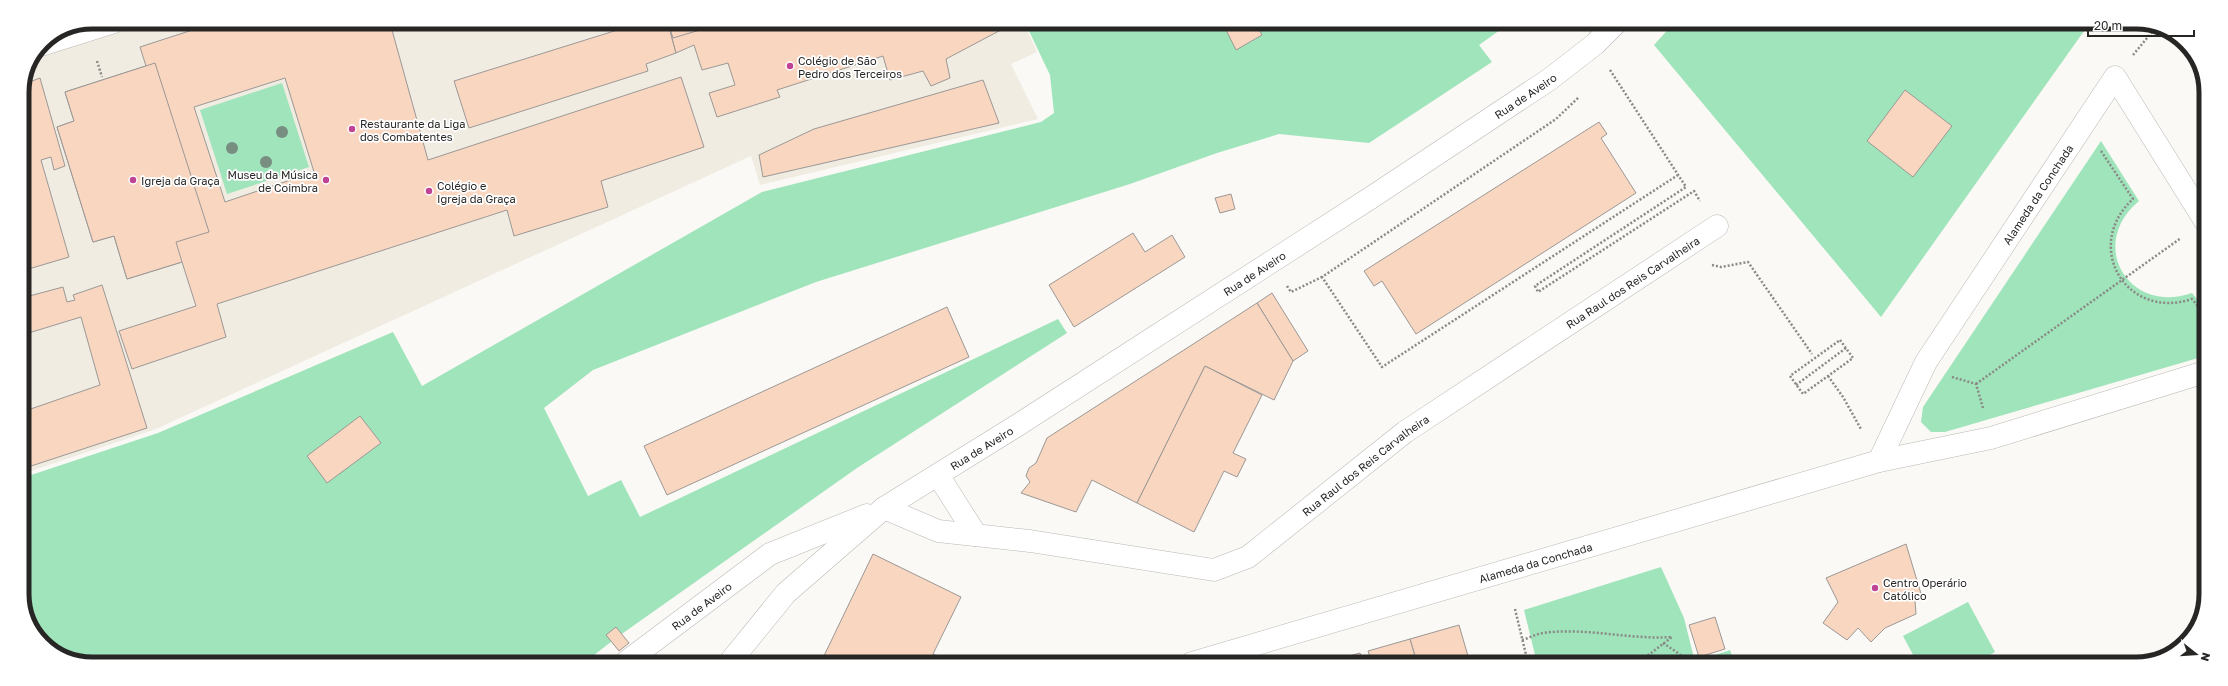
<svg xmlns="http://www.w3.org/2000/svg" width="2228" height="686" font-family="'Golos Text',sans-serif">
	<rect width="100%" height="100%" fill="#faf9f5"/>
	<polygon fill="#f0ece1" points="92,22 1044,23 1027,30 1037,52 1011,64 1038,119 760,185 751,156 156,429 22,474 22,92 27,65 43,42"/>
	<g fill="#9fe4ba">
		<polygon points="1049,23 1507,25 1479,45 1492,62 1369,143 1279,134 1217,153 1130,184 816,282 593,370 544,408 588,496 621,480 640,517 1058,319 1067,333 857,468 616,638 585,662 74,662 37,637 22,599 22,478 158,433 393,332 422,386 762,192 1041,122 1054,113 1050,75 1029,31"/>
		<polygon points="1673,24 2089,24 1881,317 1654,45"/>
		<polygon points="282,83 309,167 227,194 200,110"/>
		<path d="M2101,141l38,60c-52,43 -11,114 53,92l13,16v47l-260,76h-14l-10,-10 2,-15z"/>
		<polygon points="1661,567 1684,618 1695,662 1730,650 1735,664 1537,663 1524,610"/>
		<polygon points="1968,602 1995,652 1973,664 1918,664 1903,636"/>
	</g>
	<g fill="#f9d6c0" stroke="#9b9896" fill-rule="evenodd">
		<path d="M217,22h199l-24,8 36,130 253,-83 23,70 -103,34 7,26 -94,29 -7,-26 -290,94 9,33 -94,32 -13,-38 77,-25 -14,-44 -55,17 -13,-43 -21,6 -36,-115 17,-6 -9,-29 81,-26 -6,-19zM285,78l29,94 -89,30 -31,-95z"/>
		<polygon points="626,23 668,23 676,53 646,64 648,71 469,128 454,81 627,27"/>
		<polygon points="668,23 1014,23 946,59 950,78 931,86 923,71 890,80 883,56 777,90 780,97 717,117 709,93 735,85 728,63 702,70 694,45 676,53"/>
		<polygon points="668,23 723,23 673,38"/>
		<polygon points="1238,23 1256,23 1262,35 1236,50 1226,30"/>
		<polygon points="155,63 209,232 176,242 182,262 127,279 114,236 93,242 57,127 74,121 65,92"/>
		<polygon points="40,78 65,166 54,170 51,157 41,160 69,257 22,271 22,92 24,84"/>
		<polygon points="983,80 999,123 763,177 759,155 814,129"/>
		<polygon points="1905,90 1952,126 1913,177 1867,141"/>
		<polygon points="1599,122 1607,134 1601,138 1636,193 1416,334 1382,281 1374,286 1364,271"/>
		<polygon points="1231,194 1235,209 1220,213 1215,198"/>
		<polygon points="1133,233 1145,252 1172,235 1185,257 1074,327 1049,285"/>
		<polygon points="102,285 147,428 22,469 22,412 100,385 81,317 22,335 22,298 63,287 67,302 75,300 73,295"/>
		<polygon points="1272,293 1308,351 1293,361 1257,303"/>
		<polygon points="1257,303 1293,361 1274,400 1205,366 1137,503 1092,480 1076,512 1021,493 1030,482 1026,476 1029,468 1036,463 1047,438"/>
		<polygon points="947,307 969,357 667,495 644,446"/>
		<polygon points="1205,366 1262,395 1233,453 1246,459 1237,477 1224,471 1194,532 1137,503"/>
		<polygon points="360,416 381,443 327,483 307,456"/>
		<polygon points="1906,544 1922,597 1915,600 1916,614 1885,628 1871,642 1858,628 1847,640 1823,623 1838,602 1826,578"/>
		<polygon points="873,554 961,597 933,654 942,658 939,663 821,662"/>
		<polygon points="1715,617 1725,649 1699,657 1689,625"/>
		<polygon points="1459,625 1470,663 1417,663 1410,639"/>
		<polygon points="616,627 629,643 619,651 606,635"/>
		<polygon points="1410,639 1417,663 1372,663 1368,651"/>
		<polygon points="1360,653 1363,663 1324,663"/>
		<polygon points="393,656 396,662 379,662"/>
		<polygon points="2121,656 2132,663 2132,664 2117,664"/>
	</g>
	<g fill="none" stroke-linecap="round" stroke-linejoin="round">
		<g stroke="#bab9b5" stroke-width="23">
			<g id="minor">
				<path id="s1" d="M1879,461l47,-99 189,-285 90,144"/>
				<polyline points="938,475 976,535"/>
				<path id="s2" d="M884,508l54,23 92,10 184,29 34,-13 157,-125 312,-206"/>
				<path id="s3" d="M626,662l144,-108 97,-39"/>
				<path id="s4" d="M730,662l56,-69 98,-85 137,-85 351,-226 178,-118 45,-35 20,-20"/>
				<path id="s5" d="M1192,663l687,-202 112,-23 214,-66"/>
			</g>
		</g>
		<g stroke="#bab9b5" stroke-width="23">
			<polyline id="major" points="41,45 114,22"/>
		</g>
		<g stroke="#8a8986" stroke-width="2.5" stroke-dasharray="2 2" stroke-linecap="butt">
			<polyline points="2133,55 2157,26"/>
			<polyline points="97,61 102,77"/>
			<polyline points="1610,70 1686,187 1535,286 1538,292 1694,191 1700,201"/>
			<polyline points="1578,98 1556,119 1322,277 1382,367 1678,175"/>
			<path d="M2101,151l32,48c-51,47 -7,122 59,100l13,16"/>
			<polyline points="2198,153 2206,147"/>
			<polyline points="1712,265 1721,267 1748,262 1812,354"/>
			<polyline points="1287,286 1291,292 1322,277"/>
			<polygon points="1840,340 1853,358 1803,394 1790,376"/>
			<polyline points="1828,376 1843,397 1861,429"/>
			<polyline points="1952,377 1976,384 1983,408"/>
			<polyline points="1976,384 2181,238"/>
			<polyline points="1796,385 1846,348"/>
			<polyline points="1515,609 1528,663"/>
			<path d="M1522,640c7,-2 14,-6 21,-7 43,-6 86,7 129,4l-34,26"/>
			<polyline points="1663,643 1678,653 1688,663"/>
		</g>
		<use href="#minor" stroke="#fff" stroke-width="22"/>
		<use href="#major" stroke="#fff" stroke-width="22"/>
	</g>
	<g fill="#778e80">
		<circle cx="282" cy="132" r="6"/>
		<circle cx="232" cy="148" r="6"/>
		<circle cx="266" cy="162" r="6"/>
	</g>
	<g fill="#bf4495" stroke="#fff" stroke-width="1.5">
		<circle cx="790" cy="66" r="4"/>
		<circle cx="352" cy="129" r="4"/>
		<circle cx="133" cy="180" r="4"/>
		<circle cx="326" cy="180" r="4"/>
		<circle cx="429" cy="191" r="4"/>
		<circle cx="1875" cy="588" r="4"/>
	</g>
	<g text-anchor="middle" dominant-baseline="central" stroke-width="3.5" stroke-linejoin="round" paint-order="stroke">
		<g font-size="11" fill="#272625" stroke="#fff" text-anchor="start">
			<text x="798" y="60">Colégio de São<tspan x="798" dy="13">Pedro dos Terceiros</tspan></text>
			<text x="360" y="123">Restaurante da Liga<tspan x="360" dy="13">dos Combatentes</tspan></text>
			<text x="318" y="174" text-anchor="end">Museu da Música<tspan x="318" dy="13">de Coimbra</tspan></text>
			<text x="141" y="180">Igreja da Graça</text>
			<text x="437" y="185">Colégio e<tspan x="437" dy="13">Igreja da Graça</tspan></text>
			<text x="1883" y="582">Centro Operário<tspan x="1883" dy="13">Católico</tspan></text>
		</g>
		<g font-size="11" fill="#272625" stroke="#fff">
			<text stroke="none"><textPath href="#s4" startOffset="981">Rua de Aveiro</textPath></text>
			<text stroke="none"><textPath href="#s1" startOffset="311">Alameda da Conchada</textPath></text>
			<text stroke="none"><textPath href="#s4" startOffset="657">Rua de Aveiro</textPath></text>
			<text stroke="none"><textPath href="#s2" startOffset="847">Rua Raul dos Reis Carvalheira</textPath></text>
			<text stroke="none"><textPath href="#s4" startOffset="333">Rua de Aveiro</textPath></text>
			<text stroke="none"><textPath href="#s2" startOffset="523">Rua Raul dos Reis Carvalheira</textPath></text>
			<text stroke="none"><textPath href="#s5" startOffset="358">Alameda da Conchada</textPath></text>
			<text stroke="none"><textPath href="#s3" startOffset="94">Rua de Aveiro</textPath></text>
		</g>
	</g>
	<path d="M0 0H2228V686H0ZM92 29H2136A63 63 0 0 1 2199 92V594A63 63 0 0 1 2136 657H92A63 63 0 0 1 29 594V92A63 63 0 0 1 92 29Z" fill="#fff" fill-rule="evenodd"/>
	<path fill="none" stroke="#272625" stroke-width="5" d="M92 29H2136A63 63 0 0 1 2199 92V594A63 63 0 0 1 2136 657H92A63 63 0 0 1 29 594V92A63 63 0 0 1 92 29Z"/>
	<g transform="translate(2196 654) rotate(107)" stroke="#ffffff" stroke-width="3" paint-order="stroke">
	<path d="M0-3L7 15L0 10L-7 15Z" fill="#272625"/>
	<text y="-6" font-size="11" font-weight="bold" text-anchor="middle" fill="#272625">N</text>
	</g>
	<path d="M2088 30v6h106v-6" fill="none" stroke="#272625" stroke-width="2"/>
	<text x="2094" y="30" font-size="12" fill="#272625" stroke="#ffffff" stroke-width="3" paint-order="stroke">20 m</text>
</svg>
